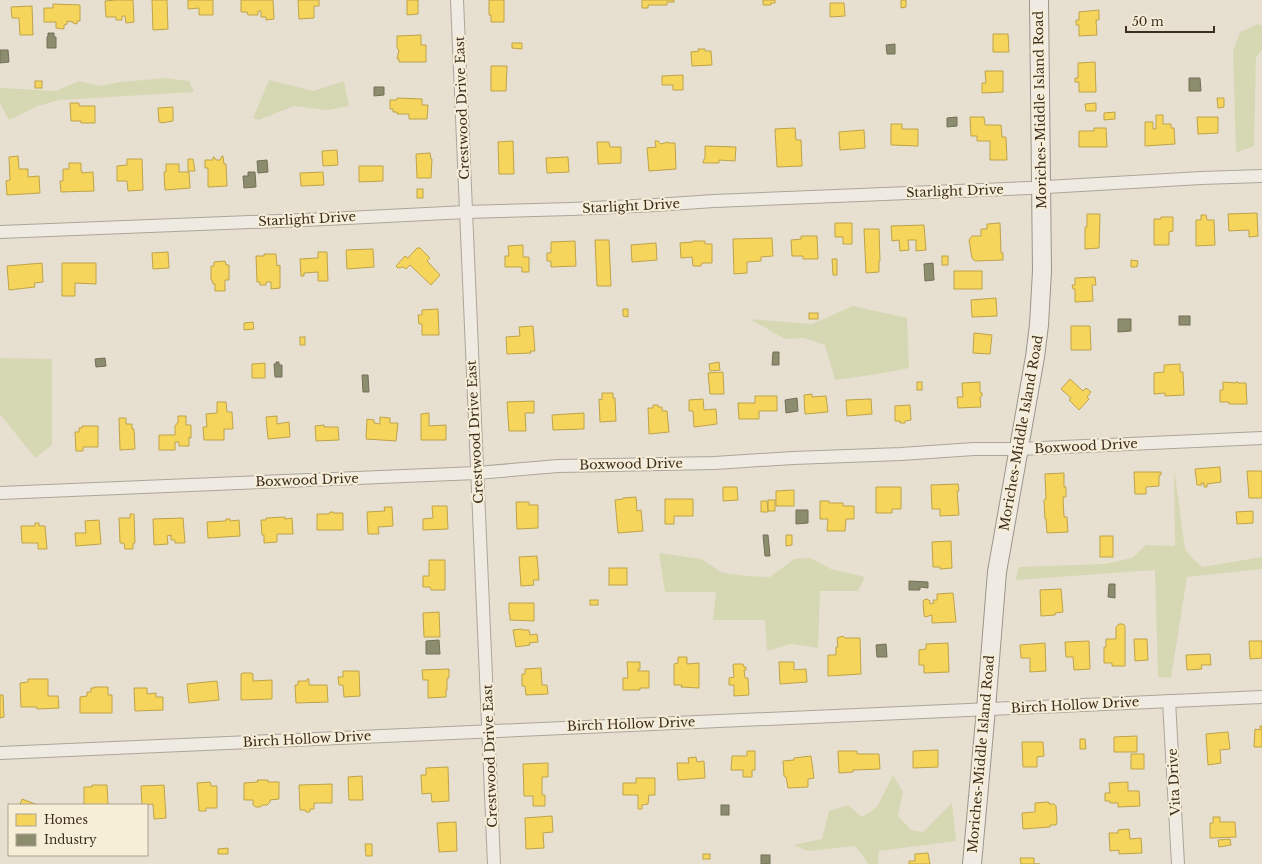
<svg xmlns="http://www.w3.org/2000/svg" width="1262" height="864" font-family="'Libre Baskerville',serif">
	<rect width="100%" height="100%" fill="#e7e0d1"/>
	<g fill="#d6d7b3">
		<polygon points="1258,24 1262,26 1262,50 1256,57 1254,146 1236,153 1233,51 1240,32"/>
		<polygon points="166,78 189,81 194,92 59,100 38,106 9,120 0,103 0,88 56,91 79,81 100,86 120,82"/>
		<polygon points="269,80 313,91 344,81 349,106 327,110 294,106 259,120 253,118"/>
		<polygon points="853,306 907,318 909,368 878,374 835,380 825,345 804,338 785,339 750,319 812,324"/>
		<polygon points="0,358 52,359 52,445 35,458 0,414"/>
		<polygon points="1174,468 1185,549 1191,557 1202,567 1262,557 1262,569 1187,577 1171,678 1158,677 1155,570 1015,580 1019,567 1104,564 1132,558 1146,545 1175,546"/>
		<polygon points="659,553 701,559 723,573 747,576 770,577 794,559 810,558 831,569 865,577 858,591 820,591 818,648 791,644 767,651 765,620 713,620 716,592 665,592"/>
		<polygon points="893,775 903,792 898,816 911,830 923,832 952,803 956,841 879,851 878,864 868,864 864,857 855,846 808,851 793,845 822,839 829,811 848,805 862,817 877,807"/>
	</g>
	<g fill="#f6d55c" stroke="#bea34a">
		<polygon points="116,0 133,0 134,22 126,23 125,16 122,16 122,20 116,20 116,17 106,17 105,1"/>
		<polygon points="152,0 167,0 168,29 153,30"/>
		<polygon points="188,0 213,0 213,15 199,15 199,8 188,9"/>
		<polygon points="241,0 273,0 274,19 266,20 266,17 261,17 261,11 258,11 258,15 248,15 247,12 241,12"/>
		<polygon points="298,0 319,0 319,6 314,6 314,18 299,19"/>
		<polygon points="407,0 418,0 418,14 407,15"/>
		<polygon points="489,0 504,0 504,22 491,22 491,15 489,15"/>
		<polygon points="642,0 674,0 674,2 667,2 667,5 648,5 648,8 642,8"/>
		<polygon points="763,0 775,0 775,3 771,3 771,5 763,5"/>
		<polygon points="901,0 906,0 906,7 901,8"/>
		<polygon points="830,3 844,3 845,16 830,17"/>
		<polygon points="53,4 80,5 80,21 77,21 77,24 73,23 73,22 67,21 67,24 64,25 64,29 56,28 56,22 44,22 44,8 53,8"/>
		<polygon points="32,6 33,35 20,35 19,18 12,18 11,7"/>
		<polygon points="1099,10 1099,20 1096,20 1097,35 1079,36 1079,25 1076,25 1076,20 1079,20 1079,12"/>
		<polygon points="993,34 1008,34 1009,52 993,52"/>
		<polygon points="421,35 421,45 426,45 426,62 399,62 399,59 397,59 399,50 397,48 397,36"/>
		<polygon points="512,43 522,43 522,49 512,48"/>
		<polygon points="698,49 705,49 705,51 711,51 712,65 692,66 691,52 699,51"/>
		<polygon points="1095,62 1096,92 1079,92 1079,82 1075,82 1075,78 1078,78 1078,63"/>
		<polygon points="491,66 507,66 506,91 491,91"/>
		<polygon points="985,71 1003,71 1003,92 982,93 982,83 986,83"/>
		<polygon points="683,75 683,90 673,90 673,85 662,85 662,76"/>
		<rect x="35" y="81" width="7" height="7"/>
		<polygon points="397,98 422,99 422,105 428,105 427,119 409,119 409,114 397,114 397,112 393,112 393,109 390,109 390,100 397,100"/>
		<polygon points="1217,98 1224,98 1224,107 1218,108"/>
		<polygon points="70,103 79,103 79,106 95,106 95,123 81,123 81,121 71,121"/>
		<polygon points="1096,103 1096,111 1086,111 1085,104"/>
		<polygon points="173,107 173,121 161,123 161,122 159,122 158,108"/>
		<polygon points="1115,112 1115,119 1104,120 1104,113"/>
		<polygon points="1156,115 1163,115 1163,124 1171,124 1171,128 1174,128 1175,144 1145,146 1145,122 1153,122 1153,129 1156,129"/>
		<polygon points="970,117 984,117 985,125 1001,125 1002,137 1006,137 1007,160 990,160 990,141 977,141 977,136 971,136"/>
		<polygon points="1197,117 1218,117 1218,133 1198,134"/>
		<polygon points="891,124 902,124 902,129 918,129 918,146 891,145"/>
		<polygon points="795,128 796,140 801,140 802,166 777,167 775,129"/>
		<polygon points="1094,128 1106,128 1107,147 1079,147 1079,131 1094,131"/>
		<polygon points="864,130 865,148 840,150 839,132"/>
		<polygon points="513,141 514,174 499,174 498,142"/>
		<polygon points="655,141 658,141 661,144 668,142 668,143 675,143 676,169 649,171 647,148 656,147"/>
		<polygon points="597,142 609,142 610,147 621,147 621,163 598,164"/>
		<polygon points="705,146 736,147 735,161 719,160 719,163 703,163 704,159 705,159"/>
		<polygon points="337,150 338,165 323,166 322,151"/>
		<polygon points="430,153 431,159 432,159 431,178 417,178 416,154"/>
		<polygon points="18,156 19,169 28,169 28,177 39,176 40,193 7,195 6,181 10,180 9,157"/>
		<polygon points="222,156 223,156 224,164 226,164 227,186 208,187 208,168 205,168 205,160 213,160 213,157 214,157 216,160 220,160"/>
		<polygon points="568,157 569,172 547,173 546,158"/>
		<polygon points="127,159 142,159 143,190 128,191 127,181 117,181 117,166 127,165"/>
		<polygon points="188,159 193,159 195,171 188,171"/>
		<polygon points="69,163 81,163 81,171 82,171 82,173 93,172 94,191 61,192 60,181 63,181 63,169 69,169"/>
		<polygon points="166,164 179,164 179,172 189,172 190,188 165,190 164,172 166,172"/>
		<polygon points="359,166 383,166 383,181 359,182"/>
		<polygon points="323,172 324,185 301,186 300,173"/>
		<rect x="417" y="189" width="6" height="9"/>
		<polygon points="1257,213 1258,236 1249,237 1249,230 1229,231 1228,214"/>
		<polygon points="1087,214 1100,214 1099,248 1085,249 1085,227 1087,227"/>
		<polygon points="1201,215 1206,215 1207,220 1214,220 1215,245 1196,246 1196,220 1201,220"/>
		<polygon points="1161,217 1173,217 1173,231 1169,232 1169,245 1154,245 1154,219 1161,219"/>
		<polygon points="835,223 852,223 852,244 843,244 843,237 835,237"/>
		<polygon points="1000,223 1001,253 1003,253 1003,260 975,261 972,258 969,240 972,236 981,236 981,229 987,229 987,224"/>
		<polygon points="924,225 926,250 916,251 916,240 908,240 909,250 900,251 899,240 892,241 891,226"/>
		<polygon points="864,229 879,229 880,261 879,261 879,272 866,273"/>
		<polygon points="801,236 817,236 818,259 803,259 803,256 792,256 791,240 801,239"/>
		<polygon points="772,238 773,256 761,257 761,261 747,262 747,273 734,274 733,239"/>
		<polygon points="595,240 609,240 611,286 597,286"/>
		<polygon points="575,241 576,266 551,267 551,261 547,261 547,253 551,253 551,242"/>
		<polygon points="693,241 705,241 705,244 712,244 712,263 702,263 701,266 693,266 692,257 681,258 680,243 693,242"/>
		<polygon points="656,243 657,260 632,262 631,245"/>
		<polygon points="523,245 523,257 529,257 529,272 522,272 522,267 505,267 505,256 509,256 508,246"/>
		<polygon points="417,248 420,248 430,258 427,261 440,275 431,285 410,265 406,269 403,267 398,268 396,266 405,256 408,258"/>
		<polygon points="373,249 374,267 347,269 346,250"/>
		<polygon points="168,252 169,268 153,269 152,253"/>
		<polygon points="318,252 327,252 328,281 318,281 318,272 304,273 304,276 301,276 300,259 318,258"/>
		<polygon points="264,254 276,254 277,266 280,265 280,288 271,289 271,282 266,282 266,285 260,285 260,282 257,282 256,256 264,256"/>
		<rect x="942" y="256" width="6" height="9"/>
		<polygon points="832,259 837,259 837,275 833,275"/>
		<polygon points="1131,260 1138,261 1137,267 1131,267"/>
		<polygon points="225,261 226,265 229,265 229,280 225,280 225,291 215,291 215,284 213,284 212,280 211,280 211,266 214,266 214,262"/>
		<polygon points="42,263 43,282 34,283 35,287 9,290 7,266"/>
		<polygon points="62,263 96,263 96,284 75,283 75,296 62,296"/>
		<rect x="954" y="271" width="28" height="18"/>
		<polygon points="1095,277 1096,285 1092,285 1093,301 1075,302 1075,289 1073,289 1072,285 1075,285 1075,278"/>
		<polygon points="996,298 997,316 972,317 971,300"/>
		<polygon points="438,309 439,335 422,335 422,324 419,324 418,315 422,315 422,310"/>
		<polygon points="623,309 628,309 628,317 623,316"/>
		<rect x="809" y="313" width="9" height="6"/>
		<polygon points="253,322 254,329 244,330 244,323"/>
		<polygon points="533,326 535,351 530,351 531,353 507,354 506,337 520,336 519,327"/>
		<polygon points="1071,326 1090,326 1091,350 1071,350"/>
		<polygon points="974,333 992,335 990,354 973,353"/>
		<rect x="300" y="337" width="5" height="8"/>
		<polygon points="719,362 720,370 710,371 709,364"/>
		<polygon points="265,363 265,378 252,378 252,364"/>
		<polygon points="1180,364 1180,372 1183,372 1184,395 1165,396 1165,393 1154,394 1154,373 1164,372 1164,365"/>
		<polygon points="723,372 724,394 710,394 708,373"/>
		<polygon points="1070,379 1083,391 1086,388 1091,392 1087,397 1089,399 1079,410 1069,400 1071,398 1061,389"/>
		<rect x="917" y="382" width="5" height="8"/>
		<polygon points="980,382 980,392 982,393 982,396 980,397 981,407 958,408 957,397 963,397 962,383"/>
		<polygon points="1223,382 1236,383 1236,382 1238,382 1238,383 1246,383 1247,404 1229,404 1229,402 1220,402 1220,390 1223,390"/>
		<polygon points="602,393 613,393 613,398 615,398 616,421 600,422 599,399 602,400"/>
		<polygon points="812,394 812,397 826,396 828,412 805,414 804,395"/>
		<polygon points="755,396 777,396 777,411 759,411 759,419 739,419 738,403 755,403"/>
		<polygon points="703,399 704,410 716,409 717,424 694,427 693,411 689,411 689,400"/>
		<polygon points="871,399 872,414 847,416 846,400"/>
		<polygon points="534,401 534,413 525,413 526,431 509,431 507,402"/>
		<polygon points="217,402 226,402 227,412 232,412 233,429 224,429 224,440 204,440 203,427 207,427 206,414 217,413"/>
		<polygon points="653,405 658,405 658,407 662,407 662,411 667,411 669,432 649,434 648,408 653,408"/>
		<polygon points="910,405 911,420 905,421 905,423 900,423 900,421 895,421 895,406"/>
		<polygon points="429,413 429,426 446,425 446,440 421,440 421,414"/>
		<polygon points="584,413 584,429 553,430 552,415"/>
		<polygon points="178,416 186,416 186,425 191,425 191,438 189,437 189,446 179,446 179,442 175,442 175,450 159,450 159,435 175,435 175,426 178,422"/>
		<polygon points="277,416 277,424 289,422 290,437 268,439 266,417"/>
		<polygon points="380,417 390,418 390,423 398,423 396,441 366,439 367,419 374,420 374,423 380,424"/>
		<polygon points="119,418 126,418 126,424 132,424 132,429 134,429 135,449 120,450"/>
		<polygon points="324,425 324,427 338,427 339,440 316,441 315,426"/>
		<polygon points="82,426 98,426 98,447 83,447 83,451 76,451 75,432 79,432 79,428 82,428"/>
		<polygon points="1220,467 1221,482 1207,484 1207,487 1204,487 1204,483 1201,483 1202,485 1197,485 1195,469"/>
		<polygon points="1247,471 1262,471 1262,498 1249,498"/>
		<polygon points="1134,472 1158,472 1157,472 1161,472 1161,475 1159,475 1159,486 1146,487 1146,494 1135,494"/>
		<polygon points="1064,473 1064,487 1066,487 1066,497 1063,497 1064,517 1067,517 1068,532 1047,533 1046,519 1045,519 1044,500 1046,499 1045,474"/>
		<polygon points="958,484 959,491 957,491 959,515 940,516 940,509 932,509 931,485"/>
		<polygon points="723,487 737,487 738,500 723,501"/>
		<polygon points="876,487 901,487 901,509 892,509 892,513 876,513"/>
		<polygon points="794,490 794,506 776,506 776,491"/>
		<polygon points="636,497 637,511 641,510 643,531 618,533 615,500 623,499 623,498"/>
		<polygon points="665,499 693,499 693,516 674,516 674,524 665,524"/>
		<rect x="768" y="500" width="7" height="11"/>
		<polygon points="761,501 767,501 768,512 761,512"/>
		<polygon points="820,501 829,501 829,503 843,503 843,506 854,506 854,519 846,519 845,531 827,531 828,519 820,519"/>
		<polygon points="516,502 529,502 529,505 538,505 538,528 517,529"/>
		<polygon points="432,506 447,506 448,529 423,530 423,519 433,518"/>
		<polygon points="384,507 392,507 393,526 378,527 379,534 368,534 367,512 385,511"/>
		<polygon points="1253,511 1253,523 1237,524 1236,512"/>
		<polygon points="330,512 333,512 333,513 343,513 343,530 317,530 317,514 329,514"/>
		<polygon points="130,514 134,514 135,543 133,543 133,549 125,549 124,543 120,543 119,518 130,518"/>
		<polygon points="285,517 285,519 292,518 293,534 277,534 277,542 264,543 264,535 262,535 261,520 266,520 266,518"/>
		<polygon points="183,518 185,543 175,543 175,540 171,540 171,535 167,536 168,544 154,545 153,519"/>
		<polygon points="226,519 230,519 230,521 239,520 240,536 208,538 207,522 226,521"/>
		<polygon points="99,520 101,544 76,546 75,533 86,533 85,521"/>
		<polygon points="35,523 39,523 39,526 45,526 47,549 38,549 38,543 22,543 21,526 35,526"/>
		<polygon points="786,535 792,535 792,545 786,546"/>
		<rect x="1100" y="536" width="13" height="21"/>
		<polygon points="951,541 952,568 940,569 940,567 933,567 932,542"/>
		<polygon points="537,556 539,580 533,580 534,585 521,586 519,557"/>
		<polygon points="429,560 445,560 445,590 431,590 430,587 423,587 423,576 429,576"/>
		<rect x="609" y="568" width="18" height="17"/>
		<polygon points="1061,589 1063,612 1055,613 1055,615 1041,616 1040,590"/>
		<polygon points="953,593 956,622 932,623 932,615 925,617 924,615 923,601 924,600 927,599 930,601 930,604 934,603 933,600 937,600 937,594"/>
		<rect x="590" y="600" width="8" height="5"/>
		<polygon points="509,603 534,603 534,621 510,620 510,614 509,614"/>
		<polygon points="439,612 440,637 424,637 423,613"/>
		<polygon points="1119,624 1123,624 1125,626 1125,666 1112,666 1112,663 1104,663 1104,647 1106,647 1106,639 1116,639 1116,627"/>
		<polygon points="522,629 522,630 529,630 530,635 537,634 538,642 529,643 530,645 516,647 513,630"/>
		<polygon points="843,636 845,638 860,638 861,674 828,676 828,655 836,655 836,647 838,647 837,638"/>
		<polygon points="1134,639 1147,639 1148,660 1135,661"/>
		<polygon points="1089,641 1090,669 1074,670 1073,657 1066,657 1065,642"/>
		<polygon points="1249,641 1262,641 1262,658 1250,659"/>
		<polygon points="948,643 949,672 924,673 924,665 919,665 919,650 926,649 926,644"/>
		<polygon points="1045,643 1046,671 1030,672 1030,658 1021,658 1020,645"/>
		<polygon points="1210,654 1211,665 1201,665 1202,669 1187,670 1186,655"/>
		<polygon points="678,657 687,657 687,664 699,663 699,688 681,687 682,685 674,685 674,664 678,663"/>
		<polygon points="627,662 640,662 640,669 638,669 638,671 649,671 649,688 640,688 640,690 623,690 623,678 628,678"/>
		<polygon points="779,662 794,662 794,670 806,669 807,682 780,684"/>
		<polygon points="734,664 743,664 744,667 746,667 746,670 744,670 745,678 748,678 749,695 734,696 734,685 729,685 729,678 734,677 733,665"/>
		<polygon points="541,668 542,685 547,685 548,694 526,695 525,686 522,686 522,674 525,674 525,669"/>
		<polygon points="449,669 449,678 447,678 447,690 446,690 446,697 428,698 428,680 423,680 422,670"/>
		<polygon points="343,671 359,671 360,696 344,697 343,685 339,685 338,677 343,677"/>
		<polygon points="243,673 251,673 253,674 253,681 272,680 272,699 241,700 241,674"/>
		<polygon points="28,679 48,679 48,696 58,696 59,708 37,709 37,707 21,707 20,683 28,682"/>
		<polygon points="307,679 309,679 309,685 327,685 328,702 296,703 295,685 298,685 298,681 307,681"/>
		<polygon points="217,681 219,700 189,703 187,684"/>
		<polygon points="94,687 108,687 108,695 112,695 112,713 80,713 80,697 87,696 87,692 91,692 91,688 94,688"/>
		<polygon points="134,688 147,688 147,694 156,693 156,697 163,697 163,710 135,711"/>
		<polygon points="0,695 3,695 4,717 0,718"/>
		<polygon points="1260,726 1262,726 1262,747 1254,747 1255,729 1260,730"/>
		<polygon points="1228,732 1230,749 1220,750 1221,763 1208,765 1206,734"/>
		<polygon points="1137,736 1137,752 1114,752 1114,737"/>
		<polygon points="1080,739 1085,739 1086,749 1080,749"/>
		<polygon points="1022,742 1043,742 1044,756 1037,757 1037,767 1023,767"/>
		<polygon points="938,750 938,767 913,768 913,751"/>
		<polygon points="747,751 755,751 755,770 752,770 752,777 743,777 743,770 731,770 732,756 747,756"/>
		<polygon points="838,751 857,751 857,754 879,754 880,769 853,770 853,772 839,773"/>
		<rect x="1131" y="754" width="13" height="15"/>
		<polygon points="811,756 814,778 808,779 808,787 788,788 786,777 784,776 783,761 794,760 794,758"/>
		<polygon points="696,757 697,762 704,761 705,778 678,780 677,763 689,763 688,758"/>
		<polygon points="548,763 548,777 542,777 542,795 545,795 545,806 533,806 533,796 524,796 523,764"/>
		<polygon points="448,767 449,801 432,802 431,793 422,794 421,775 426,775 426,768"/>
		<polygon points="362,776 363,800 349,800 348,777"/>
		<polygon points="636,778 655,778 655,795 649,795 648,804 642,805 642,809 638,809 638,795 623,795 623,783 636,783"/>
		<polygon points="257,780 268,780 268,782 279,782 279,799 270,800 270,802 267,805 263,805 260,807 256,807 253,805 253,800 244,800 244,783 258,782"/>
		<polygon points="210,782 211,786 217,786 217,808 206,808 206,811 199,811 197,783"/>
		<polygon points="1128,782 1128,791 1139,791 1140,806 1118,807 1118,803 1110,803 1110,801 1105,801 1105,793 1110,793 1109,783"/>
		<polygon points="332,784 332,803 314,803 314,809 310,809 310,812 306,812 305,810 300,810 299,785"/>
		<polygon points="92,785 107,785 108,805 84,805 84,787 92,787"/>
		<polygon points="164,785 166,818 154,819 153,804 142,805 141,786"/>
		<polygon points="22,799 38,805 20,805"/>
		<polygon points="1049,802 1049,804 1054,804 1056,806 1057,823 1056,825 1050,825 1050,827 1023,829 1022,813 1035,812 1035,803"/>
		<polygon points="552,816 553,832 543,833 544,848 526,849 525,818"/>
		<polygon points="1213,817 1220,817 1220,822 1235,822 1236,837 1210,838 1210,823 1213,823"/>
		<polygon points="456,822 457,851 439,852 437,823"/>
		<polygon points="1129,829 1130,839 1141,838 1142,853 1119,854 1119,850 1110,851 1109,833 1118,833 1118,830"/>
		<polygon points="1230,839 1231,845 1219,847 1218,840"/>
		<polygon points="365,844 372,844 372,856 366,856"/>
		<polygon points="228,848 228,854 218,854 218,849"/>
		<polygon points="928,853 930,864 909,864 909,861 915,861 915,854"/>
		<rect x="703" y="854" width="7" height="5"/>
		<polygon points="1020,858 1034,858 1034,864 1040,864 1021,864"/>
	</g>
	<g fill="#8c8c6e" stroke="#747057">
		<polygon points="48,33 54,33 54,37 56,37 56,48 47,48 47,37 48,36"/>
		<polygon points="895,44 895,54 887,54 886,45"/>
		<polygon points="0,50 8,50 9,62 0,63"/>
		<polygon points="1189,78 1200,78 1201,91 1189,91"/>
		<polygon points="374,87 384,87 384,95 374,96"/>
		<polygon points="957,117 957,126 947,127 947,118"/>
		<polygon points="267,160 268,172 258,173 257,161"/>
		<polygon points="248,172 255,172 256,187 244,188 243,176 248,176"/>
		<polygon points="933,263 934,280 925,281 924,264"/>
		<rect x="1179" y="316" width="11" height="9"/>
		<polygon points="1118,319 1131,319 1131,331 1118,332"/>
		<polygon points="773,352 779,352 779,365 772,365"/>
		<polygon points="105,358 106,366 96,367 95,359"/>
		<polygon points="276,362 279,362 279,365 282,365 282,377 275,377 274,364 276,364"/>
		<polygon points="362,375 368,375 369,392 363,392"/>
		<polygon points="797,398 798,411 786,413 785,400"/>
		<polygon points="796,510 808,510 808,523 796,524"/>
		<polygon points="763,535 768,535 770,556 765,556"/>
		<polygon points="909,581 928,582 928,588 920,587 920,590 909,590"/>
		<polygon points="1109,584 1115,584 1115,598 1108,597"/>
		<polygon points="439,640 440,654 426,654 426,641"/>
		<polygon points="886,644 887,657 877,657 876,645"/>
		<rect x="721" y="805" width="8" height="10"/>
		<rect x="761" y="855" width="9" height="9"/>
	</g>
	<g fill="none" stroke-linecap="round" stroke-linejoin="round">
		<g stroke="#ada599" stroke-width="14">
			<g id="minor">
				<polyline points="457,0 494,864"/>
				<polyline points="0,232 327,219 466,212 571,209 655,205 714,201 1029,188 1201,178 1262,176"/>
				<polyline points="0,493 477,473 558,466 715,463 793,458 901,454 974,449 1019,449 1262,438"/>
				<polyline points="1169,701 1178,864"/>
				<polyline points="0,753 1262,697"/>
			</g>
		</g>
		<g stroke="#9c958a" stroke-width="20">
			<polyline id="secondary" points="972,864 986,709 997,572 1035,357 1039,325 1042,271 1039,0"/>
		</g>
		<use href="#minor" stroke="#efebe3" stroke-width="12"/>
		<use href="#secondary" stroke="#efebe3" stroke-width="18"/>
	</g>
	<g text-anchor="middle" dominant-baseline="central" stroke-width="4" stroke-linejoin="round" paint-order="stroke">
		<g font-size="13" fill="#3d2e20" stroke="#f7eed8">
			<text transform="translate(462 108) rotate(-92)">Crestwood Drive East</text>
			<text transform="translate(1040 110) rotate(-91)">Moriches-Middle Island Road</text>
			<text transform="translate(955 191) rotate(-2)">Starlight Drive</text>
			<text transform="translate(631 206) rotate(-3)">Starlight Drive</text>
			<text transform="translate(307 219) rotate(-3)">Starlight Drive</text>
			<text transform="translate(475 432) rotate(-93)">Crestwood Drive East</text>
			<text transform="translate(1021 433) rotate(-80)">Moriches-Middle Island Road</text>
			<text transform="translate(1086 446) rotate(-3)">Boxwood Drive</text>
			<text transform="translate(631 464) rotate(-1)">Boxwood Drive</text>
			<text transform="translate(307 480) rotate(-2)">Boxwood Drive</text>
			<text transform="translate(1075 705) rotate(-3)">Birch Hollow Drive</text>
			<text transform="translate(631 724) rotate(-2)">Birch Hollow Drive</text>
			<text transform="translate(307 739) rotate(-3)">Birch Hollow Drive</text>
			<text transform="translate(981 754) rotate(-85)">Moriches-Middle Island Road</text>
			<text transform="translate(490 756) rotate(-92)">Crestwood Drive East</text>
			<text transform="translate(1174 782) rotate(-93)">Vita Drive</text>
		</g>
	</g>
	<rect x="8" y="804" width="140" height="52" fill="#f7eed8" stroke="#ada18e"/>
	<rect x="16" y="814" width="20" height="12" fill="#f6d55c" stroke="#ada18e"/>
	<text x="44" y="824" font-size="12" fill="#3d2e20">Homes</text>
	<rect x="16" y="834" width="20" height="12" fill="#8c8c6e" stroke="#ada18e"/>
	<text x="44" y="844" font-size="12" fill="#3d2e20">Industry</text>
	<path d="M1126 26v6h88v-6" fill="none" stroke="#3d2e20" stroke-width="2"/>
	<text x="1132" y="26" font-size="12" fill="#3d2e20" stroke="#f7eed8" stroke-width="3" paint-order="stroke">50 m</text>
</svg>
